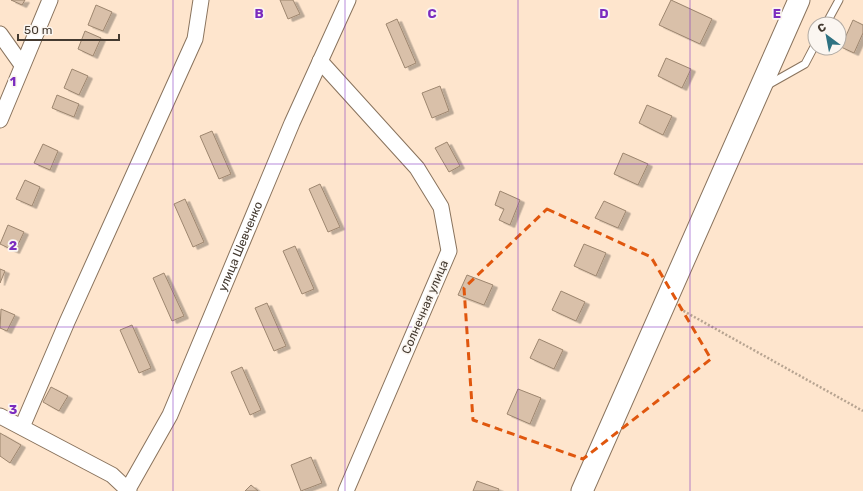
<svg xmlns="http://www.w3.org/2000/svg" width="863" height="491" font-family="Rubik,sans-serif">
	<defs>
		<filter id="shadow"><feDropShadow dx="4.5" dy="2.5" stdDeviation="0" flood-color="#0004"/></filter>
	</defs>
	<rect width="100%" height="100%" fill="#fee5cd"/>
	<g fill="#d9c0a9" stroke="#9d866f" filter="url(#shadow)">
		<polygon points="11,0 25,0 22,5"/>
		<polygon points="280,0 293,0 300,14 288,19"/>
		<polygon points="671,0 712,19 700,44 659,25"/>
		<polygon points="96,5 112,12 103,31 88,25"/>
		<polygon points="397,19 416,63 405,68 386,24"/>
		<polygon points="853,20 863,25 863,33 854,53 841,47"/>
		<polygon points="85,31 101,38 93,56 78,49"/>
		<polygon points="666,58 691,69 682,88 658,76"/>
		<polygon points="72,69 88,76 79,95 64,88"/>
		<polygon points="440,86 449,111 432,118 422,93"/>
		<polygon points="57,95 79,104 74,117 52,108"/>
		<polygon points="647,105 672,116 663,135 639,123"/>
		<polygon points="212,131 231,174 219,179 200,136"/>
		<polygon points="447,142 460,166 449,172 435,148"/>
		<polygon points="43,144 58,151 50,170 34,163"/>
		<polygon points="623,153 648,164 638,185 614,174"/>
		<polygon points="25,180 40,187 32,206 16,199"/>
		<polygon points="320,184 340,227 328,232 309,189"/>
		<polygon points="500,191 520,200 510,225 499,220 504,209 495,205"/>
		<polygon points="185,199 204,242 193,247 174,204"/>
		<polygon points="604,201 626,211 618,228 595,218"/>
		<polygon points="8,225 24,232 15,251 0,244"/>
		<polygon points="584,244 606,253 596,276 574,266"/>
		<polygon points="295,246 314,289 302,294 283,251"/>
		<polygon points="0,269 5,271 0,283"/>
		<polygon points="164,273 184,316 172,321 153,278"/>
		<polygon points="467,275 493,285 484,305 458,295"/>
		<polygon points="561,291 585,302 576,321 552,310"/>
		<polygon points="267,303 286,346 274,351 255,308"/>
		<polygon points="1,309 15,315 7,331 0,328"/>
		<polygon points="132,325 151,368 139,373 120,330"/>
		<polygon points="539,339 563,350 554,369 530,358"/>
		<polygon points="242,367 261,410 250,415 231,372"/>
		<polygon points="51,387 68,396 59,411 43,402"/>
		<polygon points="518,389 541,398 530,424 507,414"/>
		<polygon points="0,433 21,445 10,463 0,456"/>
		<polygon points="311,457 322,483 301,491 291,465"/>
		<polygon points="477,481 499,489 498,491 473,491"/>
		<polygon points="251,485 258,491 245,491"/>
	</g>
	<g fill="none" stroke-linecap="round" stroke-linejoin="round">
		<g stroke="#89735d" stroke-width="9">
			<g id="lane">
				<polyline points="826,24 839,0"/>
				<polyline points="766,86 805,64 815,45"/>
			</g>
		</g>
		<g stroke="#89735d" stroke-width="17">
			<g id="street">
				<polyline points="0,34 22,65"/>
				<polyline points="320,61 417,168 441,207 449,251 346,491"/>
				<polyline points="0,120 50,0"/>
				<polyline points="0,416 112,475 129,491"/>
				<polyline points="22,427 67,322 195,39 201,0"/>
				<path id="s1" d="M127,491l43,-76 122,-292 56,-123"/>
			</g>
		</g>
		<g stroke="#89735d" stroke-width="23">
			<polyline id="secondary" points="582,491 799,0"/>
		</g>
		<polyline stroke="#b7a491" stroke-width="2.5" stroke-dasharray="2 2" stroke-linecap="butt" points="680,309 863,411"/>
		<use href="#lane" stroke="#fff" stroke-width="7"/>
		<use href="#street" stroke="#fff" stroke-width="15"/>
		<use href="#secondary" stroke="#fff" stroke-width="21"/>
	</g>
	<path fill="none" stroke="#e0570e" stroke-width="3" stroke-dasharray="8 5" stroke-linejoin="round" d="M547,209l104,48 60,102 -128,100 -110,-39 -9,-132z"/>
	<path fill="none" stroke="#7b2cbf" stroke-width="1" stroke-opacity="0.55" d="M173,0v491M345,0v491M518,0v491M690,0v491M0,164h863M0,327h863"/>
	<g text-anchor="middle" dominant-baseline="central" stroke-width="3.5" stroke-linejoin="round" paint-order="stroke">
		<g font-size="12" fill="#443a30" stroke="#fbf6f1">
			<text stroke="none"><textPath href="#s1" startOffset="270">улица Шевченко</textPath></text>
			<text transform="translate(425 307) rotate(-67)">Солнечная улица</text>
		</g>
	</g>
	<g font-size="13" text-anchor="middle" font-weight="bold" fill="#7b2cbf" stroke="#fbf6f1" stroke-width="3.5" stroke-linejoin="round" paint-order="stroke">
		<text x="259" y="18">B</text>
		<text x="432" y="18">C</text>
		<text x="604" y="18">D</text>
		<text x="777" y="18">E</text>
		<text x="13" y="86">1</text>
		<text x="13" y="250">2</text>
		<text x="13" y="414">3</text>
	</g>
	<g transform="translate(827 36) rotate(328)"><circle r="19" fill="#fbf6f1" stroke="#b2aba4"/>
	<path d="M0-3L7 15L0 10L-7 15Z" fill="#2e7282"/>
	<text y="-6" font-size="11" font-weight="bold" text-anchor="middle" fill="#443a30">С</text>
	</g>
	<path d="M18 34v6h101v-6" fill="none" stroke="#443a30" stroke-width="2"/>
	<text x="24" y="34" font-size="12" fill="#443a30" stroke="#fbf6f1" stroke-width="3" paint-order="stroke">50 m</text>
</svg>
